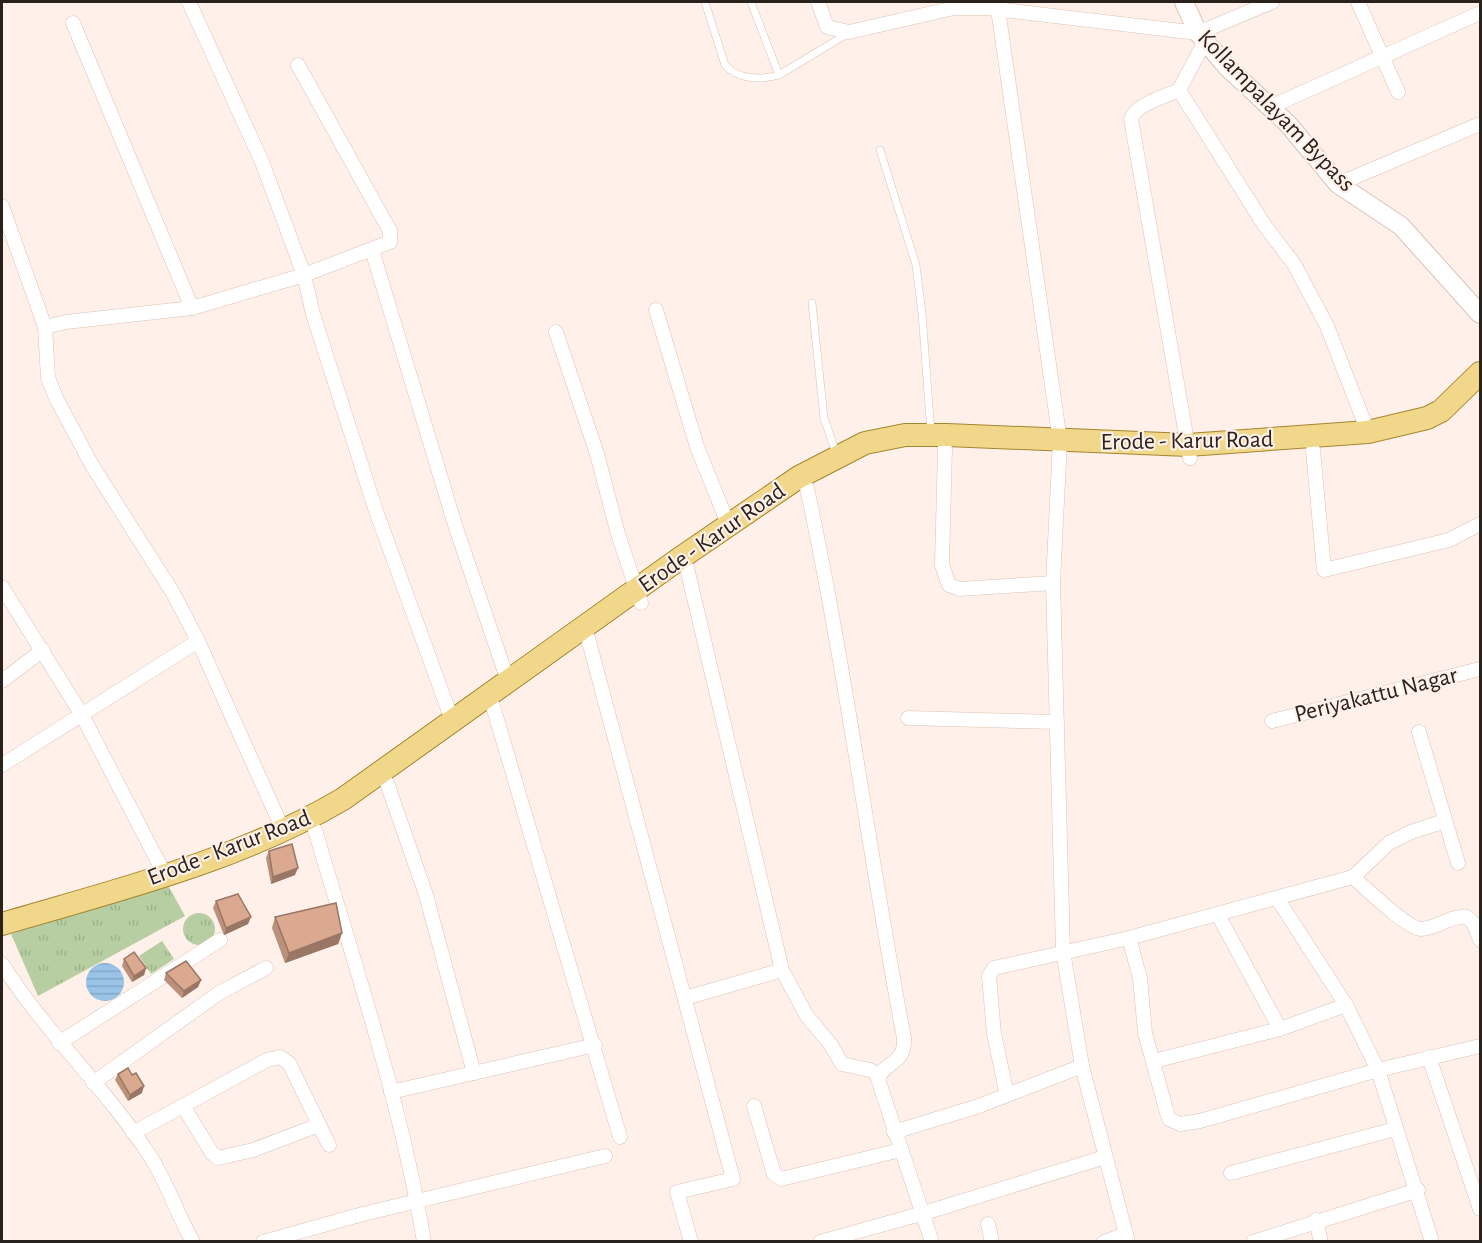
<svg xmlns="http://www.w3.org/2000/svg" width="1482" height="1243" font-family="'Alegreya Sans',sans-serif">
	<defs>
		<pattern id="park-tufts" width="24" height="20" patternUnits="userSpaceOnUse" patternTransform="scale(1.5)"><rect width="24" height="20" fill="#b7cea2"/><path d="M3 7l-1-3M5 7V3M7 7l1-3M15 17l-1-3M17 17v-4M19 17l1-3" fill="none" stroke="#9db18b"/></pattern>
		<pattern id="water-rules" width="6" height="5" patternUnits="userSpaceOnUse" patternTransform="scale(1.5)"><rect width="6" height="5" fill="#99c3e7"/><path d="M0 2.5h6" fill="none" stroke="#84a7c6"/></pattern>
	</defs>
	<rect width="100%" height="100%" fill="#fff0e9"/>
	<g fill="url(#park-tufts)">
		<polygon points="165,880 185,916 38,996 11,934"/>
		<circle cx="199" cy="929" r="16"/>
		<polygon points="162,941 174,959 151,974 139,956"/>
	</g>
	<circle fill="url(#water-rules)" cx="105" cy="982" r="19"/>
	<g fill="none" stroke-linecap="round" stroke-linejoin="round">
		<g stroke="#dac2b6" stroke-width="8">
			<g id="service">
				<path d="M705,2l20,63c13,15 36,15 54,10l68,-41"/>
				<polyline points="751,2 779,75"/>
				<polyline points="880,150 916,265 922,313 931,433"/>
				<polyline points="812,303 824,418 836,453"/>
			</g>
		</g>
		<g stroke="#dac2b6" stroke-width="15">
			<g id="minor">
				<polyline points="189,2 262,162 304,275 313,314 375,508 452,720"/>
				<polyline points="818,2 827,27 849,32 954,8 987,8 1198,33 1272,2"/>
				<polyline points="1358,2 1398,92"/>
				<polyline points="998,9 1060,441 1053,583 1063,951 1082,1066 1128,1242"/>
				<polyline points="73,23 192,308"/>
				<polyline points="1205,41 1179,90 1265,226 1294,264 1327,326 1368,432"/>
				<path d="M1179,90c-13,6 -43,14 -48,29l59,339"/>
				<polyline points="1270,107 1480,13"/>
				<polyline points="1338,184 1480,124"/>
				<polyline points="2,206 45,327 48,378 57,400 93,467 173,593 198,641 284,832"/>
				<polyline points="372,250 456,528 508,681"/>
				<polyline points="656,310 697,447 729,526"/>
				<polyline points="45,327 66,322 192,308 304,275 390,242 390,231 298,65"/>
				<polyline points="556,332 597,454 618,534 641,603"/>
				<polyline points="945,448 942,565 949,585 960,589 1053,583"/>
				<polyline points="1313,450 1324,570 1449,540 1480,524"/>
				<path d="M807,488c39,182 62,367 97,550 1,28 -19,22 -26,41l54,163"/>
				<polyline points="2,587 82,715 165,875"/>
				<polyline points="588,638 733,1179 677,1192 691,1242"/>
				<polyline points="2,681 43,650"/>
				<polyline points="493,706 620,1137"/>
				<polyline points="908,718 1057,722"/>
				<polyline points="1272,721 1480,669"/>
				<polyline points="1419,732 1458,863"/>
				<polyline points="2,765 198,641"/>
				<polyline points="387,783 426,895 474,1073"/>
				<path d="M315,830c40,136 86,272 109,412"/>
				<path d="M1353,877c13,11 53,51 68,52 16,0 29,-14 46,-12l7,7 6,16"/>
				<polyline points="1277,898 1346,1005 1378,1070 1432,1242"/>
				<polyline points="1218,915 1280,1029"/>
				<polyline points="1129,938 1140,978 1145,1033 1167,1113 1169,1119 1180,1124 1200,1121 1378,1070 1480,1046"/>
				<path d="M2,964c43,68 104,124 148,192 17,26 27,58 43,86"/>
				<polyline points="782,970 807,1016 831,1045 842,1064 870,1070 879,1075"/>
				<polyline points="685,998 782,970 687,568"/>
				<polyline points="59,1043 220,940"/>
				<polyline points="1429,1057 1480,1209"/>
				<polyline points="1154,1061 1280,1029 1346,1005"/>
				<polyline points="93,1083 219,993 266,968"/>
				<polyline points="391,1092 595,1045"/>
				<polyline points="1007,1095 994,1034 989,976 994,968 1129,938 1353,877 1389,843 1411,832 1445,821"/>
				<polyline points="183,1106 212,1153 218,1158 253,1150 319,1125"/>
				<polyline points="754,1106 774,1174 781,1179 901,1150"/>
				<polyline points="894,1132 979,1106 1082,1066"/>
				<polyline points="133,1133 267,1060 280,1057 289,1063 329,1145"/>
				<polyline points="1231,1173 1395,1129"/>
				<polyline points="1316,1220 1321,1242"/>
				<polyline points="988,1224 992,1242"/>
				<polyline points="263,1242 363,1214 605,1156"/>
				<polyline points="820,1242 924,1213 1105,1157"/>
				<polyline points="1104,1242 1126,1234"/>
				<polyline points="1253,1242 1418,1190"/>
			</g>
		</g>
		<g stroke="#dac2b6" stroke-width="20">
			<polyline id="tertiary" points="1184,2 1198,33 1227,67 1288,124 1338,184 1401,226 1480,314"/>
		</g>
		<g stroke="#a58630" stroke-width="24">
			<path id="primary" d="M2,924c115,-34 236,-63 341,-125l336,-240 120,-82 66,-34 40,-8h42l241,10 180,-13 59,-14 14,-7 39,-38"/>
		</g>
		<use href="#service" stroke="#fff" stroke-width="7"/>
		<use href="#minor" stroke="#fff" stroke-width="14"/>
		<use href="#tertiary" stroke="#fff" stroke-width="18"/>
		<use href="#primary" stroke="#f1d789" stroke-width="22"/>
	</g>
	<g fill="#bb917c">
		<polygon points="269,851 295,875 271,884 266,858"/>
		<polygon points="216,901 248,924 224,935 213,908"/>
		<polygon points="275,917 342,933 338,944 285,963 272,928"/>
		<polygon points="124,959 146,968 144,975 132,982 122,966"/>
		<polygon points="166,973 201,980 198,987 182,998 164,980"/>
		<polygon points="118,1074 142,1093 128,1101 115,1080"/>
	</g>
	<g fill="#997665">
		<polygon points="298,868 295,875 271,884 273,877"/>
		<polygon points="251,917 248,924 224,935 226,928"/>
		<polygon points="342,933 338,944 285,963 289,953"/>
		<polygon points="146,968 144,975 132,982 134,976"/>
		<polygon points="201,980 198,987 182,998 184,991"/>
		<polygon points="144,1086 142,1093 128,1101 130,1095"/>
	</g>
	<g fill="#daa990" stroke="#997665" stroke-width="1.5">
		<polygon points="292,844 298,868 273,877 269,851"/>
		<polygon points="238,894 251,917 226,928 216,901"/>
		<polygon points="336,903 342,933 289,953 275,917"/>
		<polygon points="134,952 146,968 134,976 124,959"/>
		<polygon points="186,961 201,980 184,991 166,973"/>
		<polygon points="128,1068 132,1075 136,1073 144,1086 130,1095 118,1074"/>
	</g>
	<g text-anchor="middle" dominant-baseline="central" stroke-width="4.5" stroke-linejoin="round" paint-order="stroke">
		<g font-size="24" fill="#29211c" stroke="#fff0e9">
			<text transform="translate(1276 111) rotate(46)">Kollampalayam Bypass</text>
			<text transform="translate(1187 441) rotate(-1)">Erode - Karur Road</text>
			<text transform="translate(712 538) rotate(-35)">Erode - Karur Road</text>
			<text transform="translate(1376 695) rotate(-14)">Periyakattu Nagar</text>
			<text transform="translate(229 848) rotate(-21)">Erode - Karur Road</text>
		</g>
	</g>
	<rect width="1482" height="1243" fill="none" stroke="#29211c" stroke-width="6"/>
</svg>
